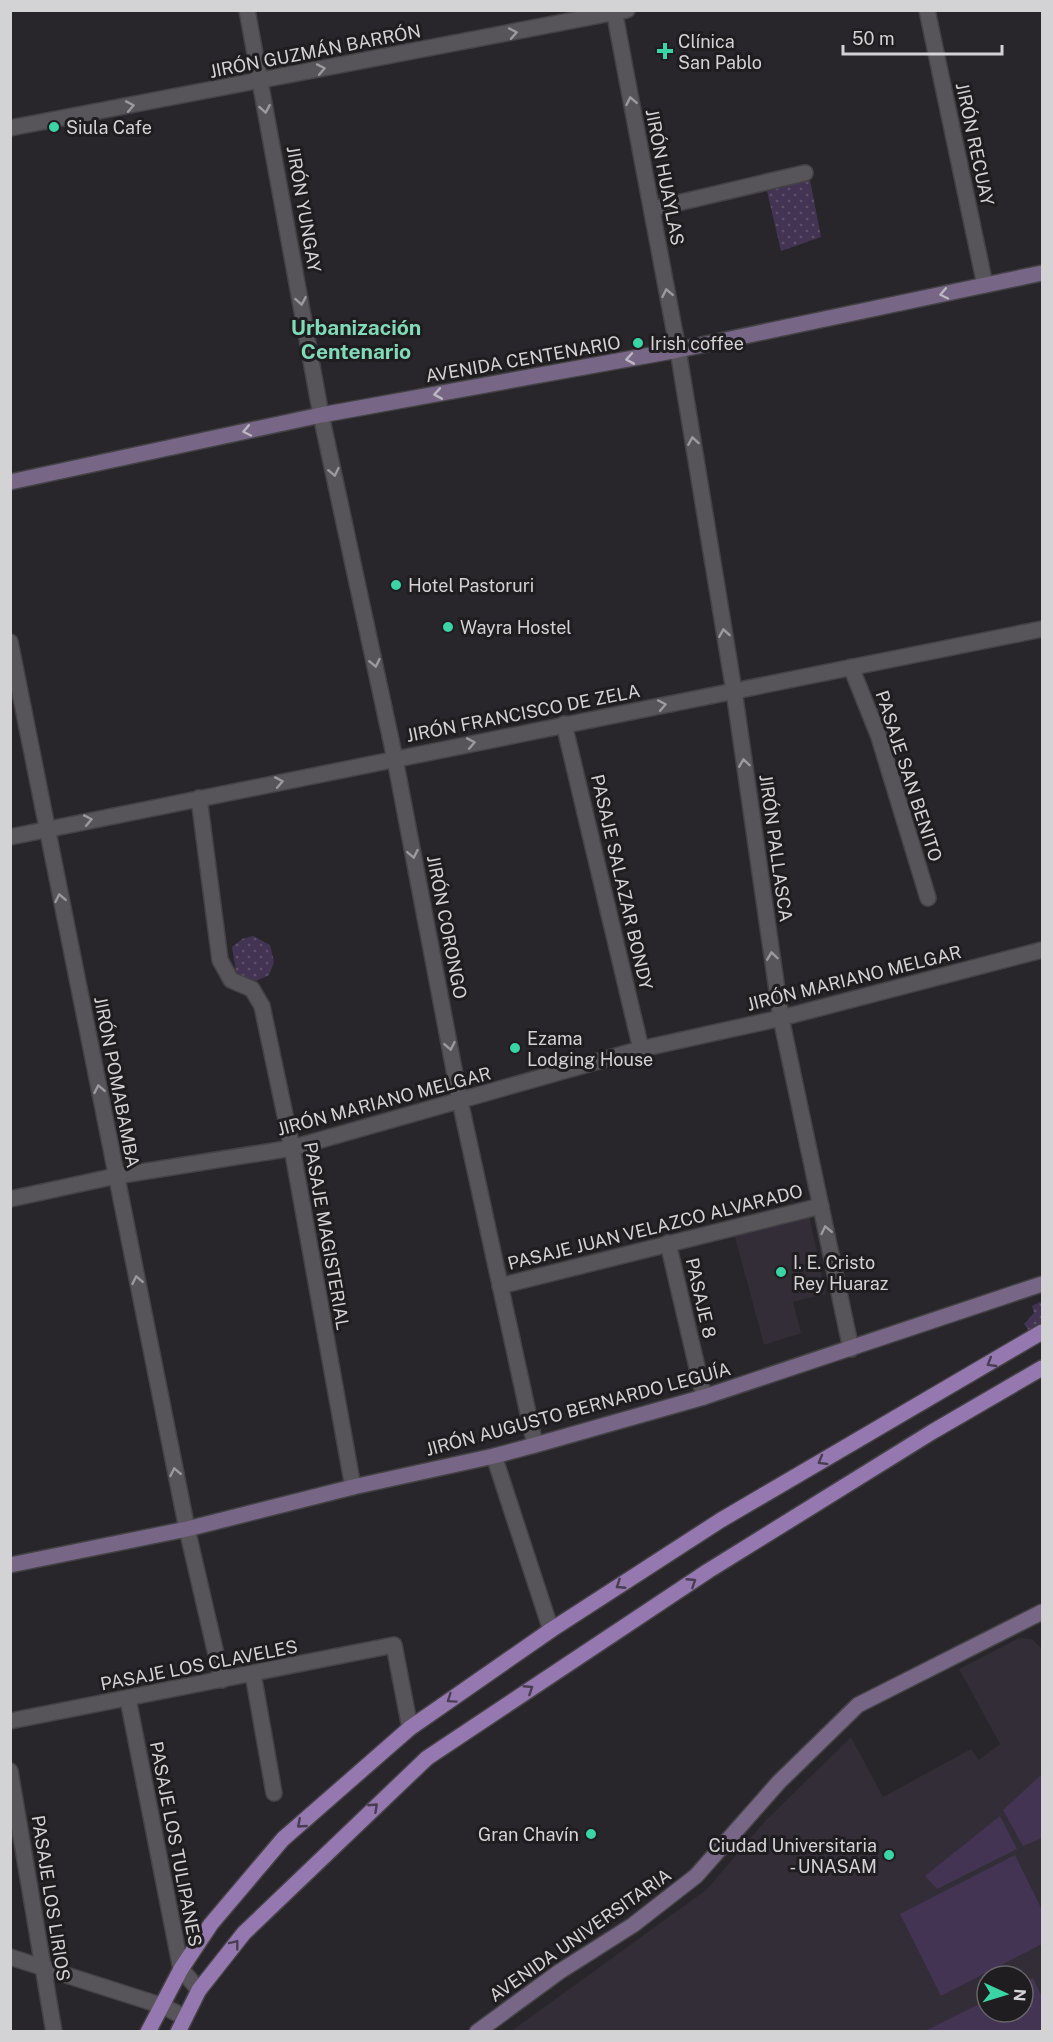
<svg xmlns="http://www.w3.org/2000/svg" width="1053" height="2042" font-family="'Public Sans',sans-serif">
	<defs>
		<pattern id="park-dots" width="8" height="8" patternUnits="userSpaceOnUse" patternTransform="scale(1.5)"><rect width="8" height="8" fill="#443453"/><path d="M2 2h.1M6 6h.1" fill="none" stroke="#5e506b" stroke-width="1.8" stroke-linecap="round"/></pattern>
	</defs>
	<rect width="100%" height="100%" fill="#28262a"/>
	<g fill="#322d36" fill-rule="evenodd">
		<polygon points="809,1215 826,1294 793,1302 801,1333 764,1345 734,1233"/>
		<path d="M1019,1638l13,1 10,10v382l-532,1 196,-142 59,-69 86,-84 32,60 88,-48 8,11 21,-16 -41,-75zM987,1976h36v36h-36z"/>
	</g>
	<g fill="#443453">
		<polygon points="1042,1774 1042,1838 1023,1846 1003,1810"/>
		<polygon points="1000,1816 1017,1849 937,1889 925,1876"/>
		<polygon points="1015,1855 1042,1910 1042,1944 941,1996 900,1914"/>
		<polygon points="1033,1978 1042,1997 1042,2031 928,2031 927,2030 987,2000 987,2012 1023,2012 1023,1983"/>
	</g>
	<g fill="url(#park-dots)">
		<polygon points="810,180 821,237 781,251 767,191"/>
		<polygon points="253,936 270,945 274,962 269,975 256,981 237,977 232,947 242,939"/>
		<polygon points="1042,1301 1042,1327 1031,1334 1024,1324 1034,1313 1032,1306"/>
	</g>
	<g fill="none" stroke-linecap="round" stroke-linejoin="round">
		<g stroke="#434245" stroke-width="18">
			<polyline id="pedestrian" points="652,209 805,173"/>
		</g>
		<g stroke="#434245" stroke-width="18">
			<g id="minor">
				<polyline points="247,10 321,415 395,759 460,1101 535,1445"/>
				<polyline points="614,10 678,350 734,691 781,1018 851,1349"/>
				<polyline points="927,10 985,285"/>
				<polyline points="10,128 627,10"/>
				<polyline points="10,642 187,1529 222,1680"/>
				<polyline points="851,667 879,737 928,898"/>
				<polyline points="564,724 641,1049"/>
				<polyline points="199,798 220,960 231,980 252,989 262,1006 292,1148 353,1487"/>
				<polyline points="10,837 1042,629"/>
				<polyline points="10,1199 116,1176 292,1148 641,1049 781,1018 1042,950"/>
				<polyline points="668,1243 704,1397"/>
				<polyline points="500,1286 821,1206"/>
				<polyline points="494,1456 551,1630"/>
				<polyline points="253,1674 274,1793"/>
				<polyline points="128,1699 181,1969 199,1990"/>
				<polyline points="10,1721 394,1645 410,1728"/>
				<polyline points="10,1771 54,2032"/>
				<polyline points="10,1957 163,2006 184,2017"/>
			</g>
		</g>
		<g stroke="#434245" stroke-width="18">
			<g id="secondary">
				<polyline points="10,482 321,415 678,350 1042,273"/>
				<polyline points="10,1565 187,1529 353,1487 494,1456 535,1445 704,1397 1042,1284"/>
				<polyline points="477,2032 559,1972 633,1925 696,1876 779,1782 858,1705 1042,1612"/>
			</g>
		</g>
		<g stroke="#434245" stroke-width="18">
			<g id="primary">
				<polyline points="148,2032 181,1969 211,1924 283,1839 410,1728 551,1630 721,1520 1042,1332"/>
				<polyline points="178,2032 199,1990 244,1933 427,1758 708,1571 932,1432 1042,1368"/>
			</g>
		</g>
		<use href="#pedestrian" stroke="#58555a" stroke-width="15"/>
		<use href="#minor" stroke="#58555a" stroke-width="15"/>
		<use href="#secondary" stroke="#776685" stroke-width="15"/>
		<use href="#primary" stroke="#9678b0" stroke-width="15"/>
	</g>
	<defs><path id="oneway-chevron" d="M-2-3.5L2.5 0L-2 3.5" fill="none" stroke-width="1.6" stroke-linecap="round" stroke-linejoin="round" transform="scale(1.5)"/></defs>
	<g stroke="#9c9a9e">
		<use href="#oneway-chevron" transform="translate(513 33) rotate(-11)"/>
		<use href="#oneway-chevron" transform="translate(321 69) rotate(-11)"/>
		<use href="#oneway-chevron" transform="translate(631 101) rotate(-101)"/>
		<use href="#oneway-chevron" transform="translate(130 106) rotate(-11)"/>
		<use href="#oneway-chevron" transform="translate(265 109) rotate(80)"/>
		<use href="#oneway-chevron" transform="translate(667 293) rotate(-101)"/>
		<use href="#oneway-chevron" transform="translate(301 301) rotate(80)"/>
		<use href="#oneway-chevron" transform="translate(693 441) rotate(-99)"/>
		<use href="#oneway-chevron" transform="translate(334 472) rotate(78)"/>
		<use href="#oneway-chevron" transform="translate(724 633) rotate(-99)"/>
		<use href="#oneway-chevron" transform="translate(375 663) rotate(78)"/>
		<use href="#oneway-chevron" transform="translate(662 705) rotate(-11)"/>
		<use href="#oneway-chevron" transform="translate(471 743) rotate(-11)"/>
		<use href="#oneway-chevron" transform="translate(744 763) rotate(-98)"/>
		<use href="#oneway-chevron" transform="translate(279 782) rotate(-11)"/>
		<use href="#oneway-chevron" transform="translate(88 820) rotate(-11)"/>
		<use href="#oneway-chevron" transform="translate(413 854) rotate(79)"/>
		<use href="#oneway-chevron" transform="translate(60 898) rotate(-101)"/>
		<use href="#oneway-chevron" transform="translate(772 956) rotate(-98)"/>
		<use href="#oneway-chevron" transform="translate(450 1046) rotate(79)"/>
		<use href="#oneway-chevron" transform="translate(99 1089) rotate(-101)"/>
		<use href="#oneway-chevron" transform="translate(826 1230) rotate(-102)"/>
		<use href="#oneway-chevron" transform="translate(137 1280) rotate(-101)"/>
		<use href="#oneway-chevron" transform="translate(175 1472) rotate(-101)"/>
	</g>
	<g stroke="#bcb7c1">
		<use href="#oneway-chevron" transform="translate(944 294) rotate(168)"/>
		<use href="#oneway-chevron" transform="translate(630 359) rotate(170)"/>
		<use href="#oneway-chevron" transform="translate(438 394) rotate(170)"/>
		<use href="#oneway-chevron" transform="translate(247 431) rotate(168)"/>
	</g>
	<g stroke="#493d52">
		<use href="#oneway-chevron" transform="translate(991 1363) rotate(149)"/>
		<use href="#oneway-chevron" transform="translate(822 1461) rotate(150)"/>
		<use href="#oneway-chevron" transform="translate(692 1582) rotate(-33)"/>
		<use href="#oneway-chevron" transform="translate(620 1585) rotate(147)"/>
		<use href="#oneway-chevron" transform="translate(529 1689) rotate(-33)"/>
		<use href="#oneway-chevron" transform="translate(451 1699) rotate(145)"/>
		<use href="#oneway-chevron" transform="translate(374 1807) rotate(-43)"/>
		<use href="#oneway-chevron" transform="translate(301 1824) rotate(139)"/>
		<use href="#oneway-chevron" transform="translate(235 1944) rotate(-52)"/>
	</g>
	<g fill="#3ad4a5" stroke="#1f1d20" stroke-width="2">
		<path d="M662 42h6v6h6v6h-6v6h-6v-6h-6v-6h6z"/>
		<circle cx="54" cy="127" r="6"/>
		<circle cx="638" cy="343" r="6"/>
		<circle cx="396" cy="585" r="6"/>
		<circle cx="448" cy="627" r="6"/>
		<circle cx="515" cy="1048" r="6"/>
		<circle cx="781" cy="1272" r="6"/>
		<circle cx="591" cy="1834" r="6"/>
		<circle cx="889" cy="1855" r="6"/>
	</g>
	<g text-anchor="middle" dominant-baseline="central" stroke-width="6" stroke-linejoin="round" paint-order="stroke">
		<g font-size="18" fill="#d3d2d5" stroke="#1f1d20" text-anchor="start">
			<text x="678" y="41">Clínica<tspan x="678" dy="21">San Pablo</tspan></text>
			<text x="66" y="127">Siula Cafe</text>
			<text x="650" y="343">Irish coffee</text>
			<text x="408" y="585">Hotel Pastoruri</text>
			<text x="460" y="627">Wayra Hostel</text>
			<text x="527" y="1038">Ezama<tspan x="527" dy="21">Lodging House</tspan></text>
			<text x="793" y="1262">I. E. Cristo<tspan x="793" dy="21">Rey Huaraz</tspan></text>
			<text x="579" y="1834" text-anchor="end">Gran Chavín</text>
			<text x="877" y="1845" text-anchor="end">Ciudad Universitaria<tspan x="877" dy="21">- UNASAM</tspan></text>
		</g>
		<g font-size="18" fill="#d3d2d5" stroke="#1f1d20">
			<text transform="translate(315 51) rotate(-11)">JIRÓN GUZMÁN BARRÓN</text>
			<text transform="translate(975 144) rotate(78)">JIRÓN RECUAY</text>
			<text transform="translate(665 177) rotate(79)">JIRÓN HUAYLAS</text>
			<text transform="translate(304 209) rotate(80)">JIRÓN YUNGAY</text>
			<text transform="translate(523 359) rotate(-10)">AVENIDA CENTENARIO</text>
			<text transform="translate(523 713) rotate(-11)">JIRÓN FRANCISCO DE ZELA</text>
			<text transform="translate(909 776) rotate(72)">PASAJE SAN BENITO</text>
			<text transform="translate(776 848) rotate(82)">JIRÓN PALLASCA</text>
			<text transform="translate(622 882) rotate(77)">PASAJE SALAZAR BONDY</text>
			<text transform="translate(447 927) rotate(79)">JIRÓN CORONGO</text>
			<text transform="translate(854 978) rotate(-14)">JIRÓN MARIANO MELGAR</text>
			<text transform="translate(117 1082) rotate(79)">JIRÓN POMABAMBA</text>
			<text transform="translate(384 1101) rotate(-15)">JIRÓN MARIANO MELGAR</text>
			<text transform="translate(655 1227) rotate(-14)">PASAJE JUAN VELAZCO ALVARADO</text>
			<text transform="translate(327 1236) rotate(80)">PASAJE MAGISTERIAL</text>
			<text transform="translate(701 1298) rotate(77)">PASAJE 8</text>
			<text transform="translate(578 1409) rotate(-15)">JIRÓN AUGUSTO BERNARDO LEGUÍA</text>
			<text transform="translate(199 1665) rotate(-11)">PASAJE LOS CLAVELES</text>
			<text transform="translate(176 1844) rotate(79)">PASAJE LOS TULIPANES</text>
			<text transform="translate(51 1898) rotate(81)">PASAJE LOS LIRIOS</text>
			<text transform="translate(580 1935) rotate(-35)">AVENIDA UNIVERSITARIA</text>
		</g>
		<g font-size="21" font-weight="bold" fill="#81dbb9" stroke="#1f1d20">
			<text x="356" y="327">Urbanización<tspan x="356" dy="24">Centenario</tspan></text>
		</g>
	</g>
	<rect width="1053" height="2042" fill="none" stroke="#d3d2d5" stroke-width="24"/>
	<g transform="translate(1005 1994) rotate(94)"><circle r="28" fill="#1f1d20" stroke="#676568" stroke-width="1.5"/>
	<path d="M0-4.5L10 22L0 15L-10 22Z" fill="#3ad4a5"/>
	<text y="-9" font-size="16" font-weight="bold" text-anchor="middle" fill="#d3d2d5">N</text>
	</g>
	<path d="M843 45v9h159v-9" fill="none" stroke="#d3d2d5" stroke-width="3"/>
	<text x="852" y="45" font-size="18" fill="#d3d2d5" stroke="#1f1d20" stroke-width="4.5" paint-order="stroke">50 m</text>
</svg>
